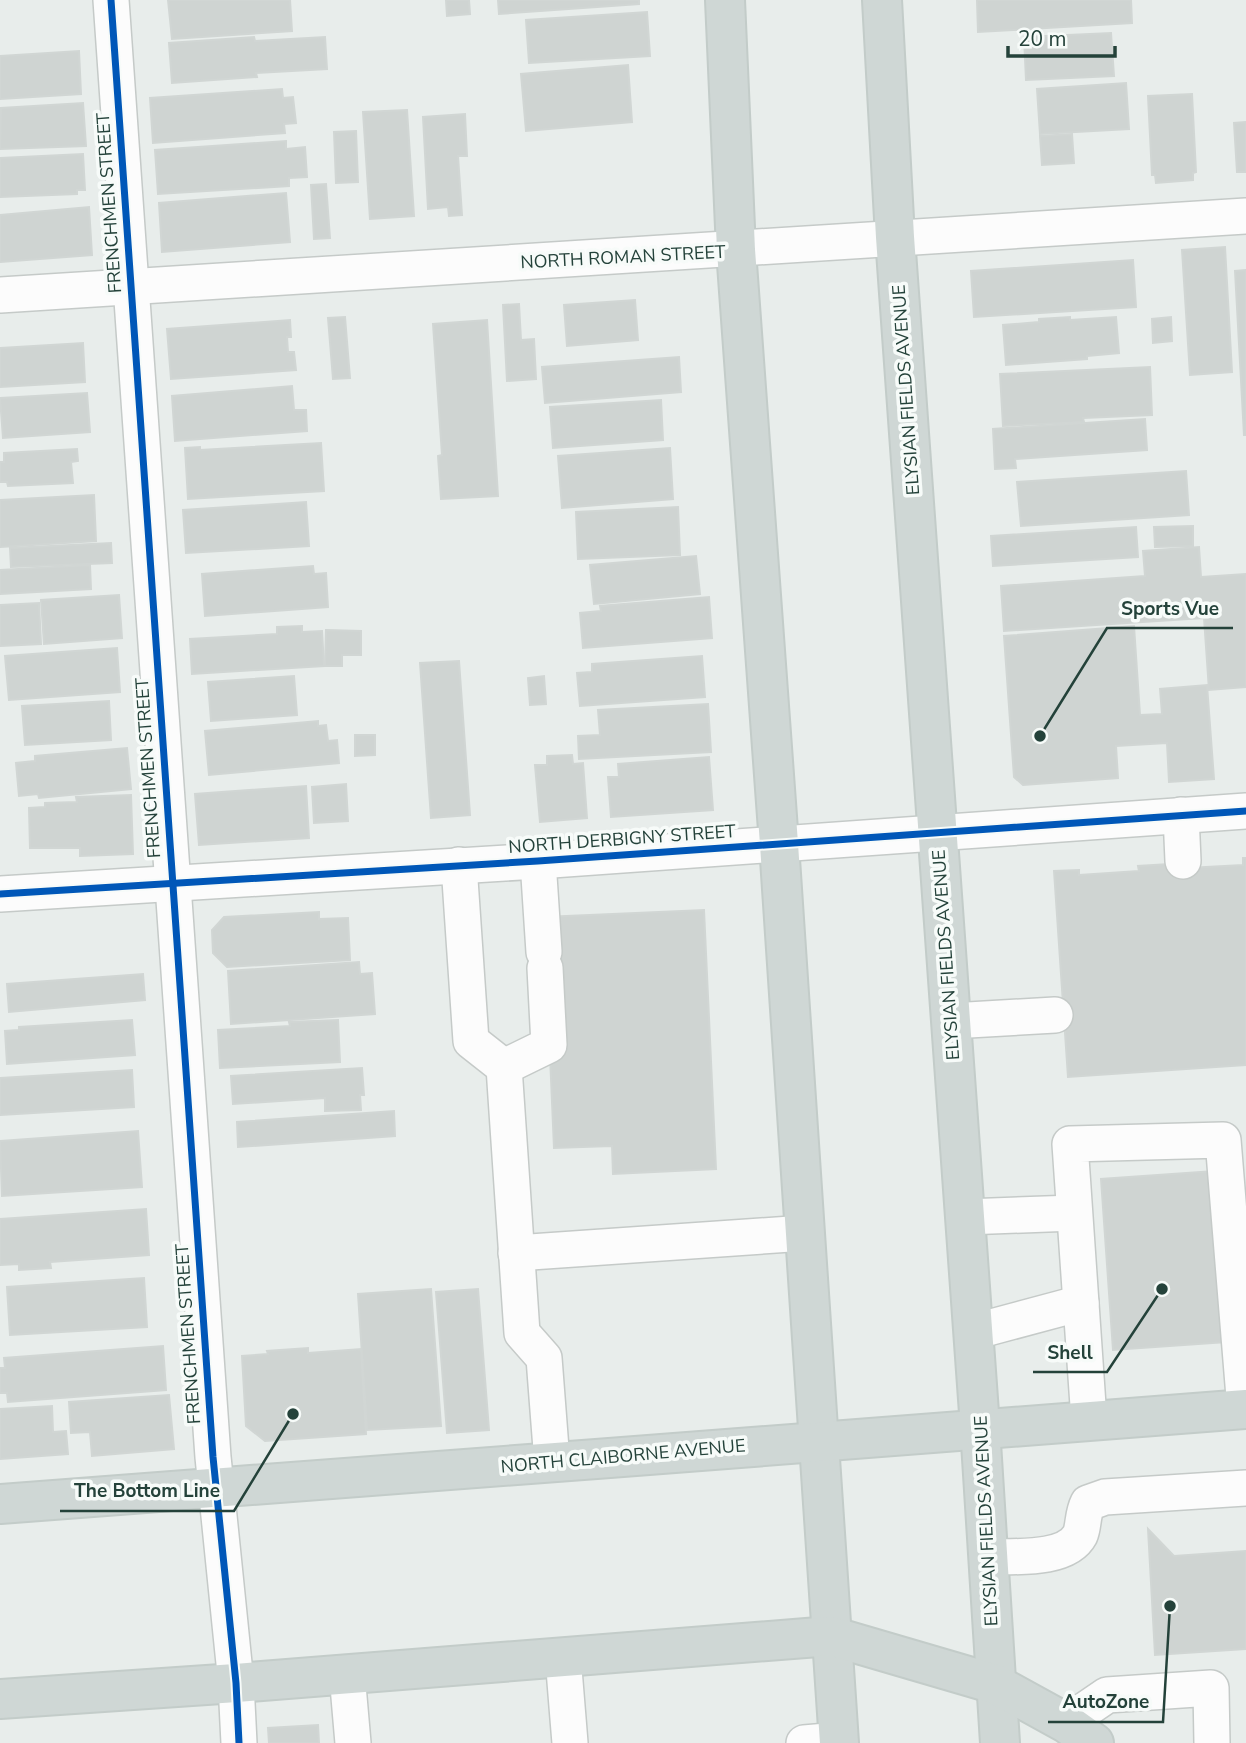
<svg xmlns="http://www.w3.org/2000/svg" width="1246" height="1743" font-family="'Nunito Sans',sans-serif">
	<rect width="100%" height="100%" fill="#e8edeb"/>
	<g fill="#cfd4d2" stroke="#d1d6d4" stroke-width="2">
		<polygon points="168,0 290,0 292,31 172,39"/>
		<polygon points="446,0 469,0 470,14 447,16"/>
		<polygon points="498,0 639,0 639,4 499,14"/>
		<polygon points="977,0 1131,0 1132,23 978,32"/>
		<polygon points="647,12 650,56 529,63 526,20"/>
		<polygon points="1111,33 1114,76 1026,80 1024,37"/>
		<polygon points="254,37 255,41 325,37 327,69 256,73 257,77 172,83 169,43"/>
		<polygon points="79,51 81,94 0,99 0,56"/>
		<polygon points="628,65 632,122 526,131 521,74"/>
		<polygon points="1126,83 1129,129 1040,134 1037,89"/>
		<polygon points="282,89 283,98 293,97 296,123 284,124 285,133 153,143 150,98"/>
		<polygon points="1192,94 1196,172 1193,173 1193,180 1156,183 1155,175 1152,175 1148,96"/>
		<polygon points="83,103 86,146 0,149 1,108"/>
		<polygon points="407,110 414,216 370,219 363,112"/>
		<polygon points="465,114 467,156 458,156 462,215 449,216 448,207 428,209 423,117"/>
		<polygon points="1246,122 1246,172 1237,172 1234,123"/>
		<polygon points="356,131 358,182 336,183 334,132"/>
		<polygon points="1072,134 1074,163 1042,165 1040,136"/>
		<polygon points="286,141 286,149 305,147 307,177 289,178 289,186 158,194 155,150"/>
		<polygon points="83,154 85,190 77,190 77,194 0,197 0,158"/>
		<polygon points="326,184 330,238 314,239 311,185"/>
		<polygon points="286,193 290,242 162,252 159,203"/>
		<polygon points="89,207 92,255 0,262 0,215"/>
		<polygon points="1225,247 1232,372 1190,375 1182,250"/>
		<polygon points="1133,260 1136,307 974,317 971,271"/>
		<polygon points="1246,270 1246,435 1244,435 1235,271"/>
		<polygon points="635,300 638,340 567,346 564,305"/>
		<polygon points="519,304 521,340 534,339 536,379 507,381 503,305"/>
		<polygon points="345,317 350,378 333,379 328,318"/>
		<polygon points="1070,317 1070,320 1116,317 1119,353 1087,356 1087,359 1006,365 1003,325 1039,322 1039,319"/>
		<polygon points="1171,317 1172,341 1153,343 1152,319"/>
		<polygon points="290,320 291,337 287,337 288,352 294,352 296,370 171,379 167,329"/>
		<polygon points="487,320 498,496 441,499 438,456 442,455 433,324"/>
		<polygon points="83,343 85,382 0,387 0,348"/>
		<polygon points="679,357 681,392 545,403 542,367"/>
		<polygon points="1150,367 1152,415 1083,418 1084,422 1003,426 1000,374"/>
		<polygon points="292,386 294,410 306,410 307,431 175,441 172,396"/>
		<polygon points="87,393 90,432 3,438 0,398"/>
		<polygon points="661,400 663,440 553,448 550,407"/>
		<polygon points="1145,419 1147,450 1015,459 1016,468 995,469 993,429"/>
		<polygon points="321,443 324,491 188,499 185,448 200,447 200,450"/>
		<polygon points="670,448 673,499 562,508 558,456"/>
		<polygon points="77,449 78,461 71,462 73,483 8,486 7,482 0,482 0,462 4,462 4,453"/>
		<polygon points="1186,471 1189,515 1021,526 1017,482"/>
		<polygon points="94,495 96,541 0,547 0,500"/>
		<polygon points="306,502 309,546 186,553 183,510"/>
		<polygon points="678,507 680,555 578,559 576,512"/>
		<polygon points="1193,526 1193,546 1155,547 1154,527"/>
		<polygon points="1136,527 1138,557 993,566 991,536"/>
		<polygon points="111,543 112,563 11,567 10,548"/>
		<polygon points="1199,547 1201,577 1246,574 1246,687 1209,690 1204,618 1004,631 1001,586 1145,576 1143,551"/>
		<polygon points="696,556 700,594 594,604 590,565"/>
		<polygon points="90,565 91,589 0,594 0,570"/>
		<polygon points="313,566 314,574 326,573 328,607 205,616 202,574"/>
		<polygon points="119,595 122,638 44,644 41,600"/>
		<polygon points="709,597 712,638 583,648 580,613 601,611 600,606"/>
		<polygon points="39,603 41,644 0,646 0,605"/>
		<polygon points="302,626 302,632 322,631 324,666 192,674 190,639 277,634 277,627"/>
		<polygon points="1134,626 1140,715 1162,714 1160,689 1207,685 1214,779 1169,782 1167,743 1116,746 1118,778 1023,785 1014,777 1004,636"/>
		<polygon points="326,630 361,631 361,655 342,655 342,666 325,666"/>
		<polygon points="117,648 120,692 9,700 5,656"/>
		<polygon points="702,656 705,697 580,706 577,673 592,672 592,664"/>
		<polygon points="459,661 470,815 431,818 420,663"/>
		<polygon points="294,676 297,715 211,721 208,682"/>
		<polygon points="544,676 546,704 530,705 528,678"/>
		<polygon points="109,701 111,740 25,745 22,706"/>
		<polygon points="708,704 711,752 579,759 578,736 600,735 598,710"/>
		<polygon points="318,721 318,726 326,725 328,741 337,740 339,763 209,775 205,731"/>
		<polygon points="355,735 375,735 375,755 355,756"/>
		<polygon points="127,748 131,789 39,798 38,794 19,796 16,763 35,761 35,756"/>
		<polygon points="572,755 573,764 583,763 587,818 540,822 535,765 547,765 547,756"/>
		<polygon points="709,757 713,810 611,817 608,777 619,777 618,764"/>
		<polygon points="346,784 348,821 314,823 312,787"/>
		<polygon points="306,786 309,838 199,845 195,794"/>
		<polygon points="131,795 133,854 80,856 80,848 30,848 29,808 45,807 45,803 77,802 76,797"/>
		<polygon points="1243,858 1246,858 1246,1065 1068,1077 1054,871 1079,870 1079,875 1139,871 1138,866 1169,864 1169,869 1243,865"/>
		<polygon points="704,910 716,1169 613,1174 612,1146 554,1148 544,917"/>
		<polygon points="319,912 319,919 348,918 350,960 227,967 213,953 212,930 224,917"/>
		<polygon points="359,962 360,974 372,973 375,1014 231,1024 228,971"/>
		<polygon points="143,974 145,1000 9,1012 7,984"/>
		<polygon points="132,1020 135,1055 7,1064 5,1031 19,1030 19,1027"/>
		<polygon points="338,1020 340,1062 220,1068 218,1030 290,1026 289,1022"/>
		<polygon points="362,1068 364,1095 360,1095 361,1110 325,1111 325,1098 233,1104 231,1076"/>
		<polygon points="132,1070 134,1107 0,1115 0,1078"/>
		<polygon points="394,1111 395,1136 238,1147 237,1122"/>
		<polygon points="138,1131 142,1187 2,1196 0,1141"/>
		<polygon points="1214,1171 1226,1342 1113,1350 1101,1179"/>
		<polygon points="146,1209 149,1255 50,1262 51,1268 19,1270 19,1264 0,1265 0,1219"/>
		<polygon points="144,1278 147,1327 10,1335 7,1287"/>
		<polygon points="431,1289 441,1426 367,1430 358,1294"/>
		<polygon points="478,1289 489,1430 447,1433 436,1292"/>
		<polygon points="163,1346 166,1390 8,1402 7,1393 0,1393 0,1368 5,1368 4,1358"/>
		<polygon points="308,1348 308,1353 361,1349 366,1434 265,1441 246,1426 242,1356 268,1354 267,1351"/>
		<polygon points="169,1395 174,1449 92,1456 90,1432 71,1433 69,1402"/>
		<polygon points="52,1406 53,1432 66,1431 68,1454 0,1459 0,1409"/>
		<polygon points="1148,1529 1174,1556 1246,1551 1246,1649 1155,1655"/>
		<polygon points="318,1725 319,1743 269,1743 268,1728"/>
	</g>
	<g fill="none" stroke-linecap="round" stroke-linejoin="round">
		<g stroke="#c5cac8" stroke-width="38">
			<g id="minor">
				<polyline points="111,0 213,1457 236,1683 239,1743"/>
				<polyline points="0,295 1246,216"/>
				<polyline points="1181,815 1183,861"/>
				<polyline points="538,861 544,952"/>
				<polyline points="459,865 471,1041 504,1067 522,1333 544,1358 552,1462"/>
				<polyline points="0,894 538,861 1246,811"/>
				<polyline points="951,1021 1055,1015"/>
				<polyline points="504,1067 549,1045 545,968"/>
				<polyline points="965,1217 1074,1213"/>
				<polyline points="516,1253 805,1233"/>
				<polyline points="973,1332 1081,1303"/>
				<polyline points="1089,1420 1070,1144 1223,1140 1245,1409"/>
				<path d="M988,1557c26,-1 78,4 92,-22 4,-9 2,-20 8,-32l17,-6 141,-9"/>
				<polyline points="563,1657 570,1743"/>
				<polyline points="347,1674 353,1743"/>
				<polyline points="1066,1723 1107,1695 1211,1688 1212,1743"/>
				<polyline points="804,1743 839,1740"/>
			</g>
		</g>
		<g stroke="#c3ccc9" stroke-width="42">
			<g id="major">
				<polyline points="725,0 736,250 779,844 839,1743"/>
				<polyline points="882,0 895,237 980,1427 1000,1743"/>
				<path d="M0,1504c416,-28 830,-66 1246,-95"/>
				<polyline points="0,1699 236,1683 831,1636 995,1684 1066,1723 1094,1743"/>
			</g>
		</g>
		<use href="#minor" stroke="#fcfcfc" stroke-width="35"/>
		<use href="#major" stroke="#cfd7d5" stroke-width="38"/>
		<g stroke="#f7fbf9" stroke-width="11">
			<g id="cycleway">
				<polyline points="111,0 213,1457 236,1683 239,1743"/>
				<polyline points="0,894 538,861 1246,811"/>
			</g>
		</g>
		<use href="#cycleway" stroke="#0057b8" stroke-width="7"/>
	</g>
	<g text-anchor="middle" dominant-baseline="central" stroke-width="7" stroke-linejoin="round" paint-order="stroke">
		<g font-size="18" fill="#24423a" stroke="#f7fbf9">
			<text transform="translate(109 203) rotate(-94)">FRENCHMEN STREET</text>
			<text transform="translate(623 257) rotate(-3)">NORTH ROMAN STREET</text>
			<text transform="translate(906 390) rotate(-94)">ELYSIAN FIELDS AVENUE</text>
			<text transform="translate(148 768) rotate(-94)">FRENCHMEN STREET</text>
			<text transform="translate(622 839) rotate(-4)">NORTH DERBIGNY STREET</text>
			<text transform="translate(946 955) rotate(-94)">ELYSIAN FIELDS AVENUE</text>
			<text transform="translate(188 1334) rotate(-94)">FRENCHMEN STREET</text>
			<text transform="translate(623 1456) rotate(-5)">NORTH CLAIBORNE AVENUE</text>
			<text transform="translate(986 1521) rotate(-93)">ELYSIAN FIELDS AVENUE</text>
		</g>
	</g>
	<path fill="none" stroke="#24423a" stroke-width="2.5" d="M1040 736L1107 628H1233M1162 1289L1107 1372H1033M293 1414L234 1511H60M1170 1606L1163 1722H1048"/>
	<g fill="#24423a" stroke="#f7fbf9" stroke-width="2.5">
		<circle cx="1040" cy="736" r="7"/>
		<circle cx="1162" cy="1289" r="7"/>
		<circle cx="293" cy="1414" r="7"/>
		<circle cx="1170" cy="1606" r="7"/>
	</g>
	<g font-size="19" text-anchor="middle" font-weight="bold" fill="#24423a" stroke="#f7fbf9" stroke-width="7" stroke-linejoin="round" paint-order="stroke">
		<text x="1170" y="615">Sports Vue</text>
		<text x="1070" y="1359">Shell</text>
		<text x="147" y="1497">The Bottom Line</text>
		<text x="1106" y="1708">AutoZone</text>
	</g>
	<path d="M1008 46v10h107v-10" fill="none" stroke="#24423a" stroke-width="3.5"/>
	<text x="1018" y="46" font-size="21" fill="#24423a" stroke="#f7fbf9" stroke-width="5" paint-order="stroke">20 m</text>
</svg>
